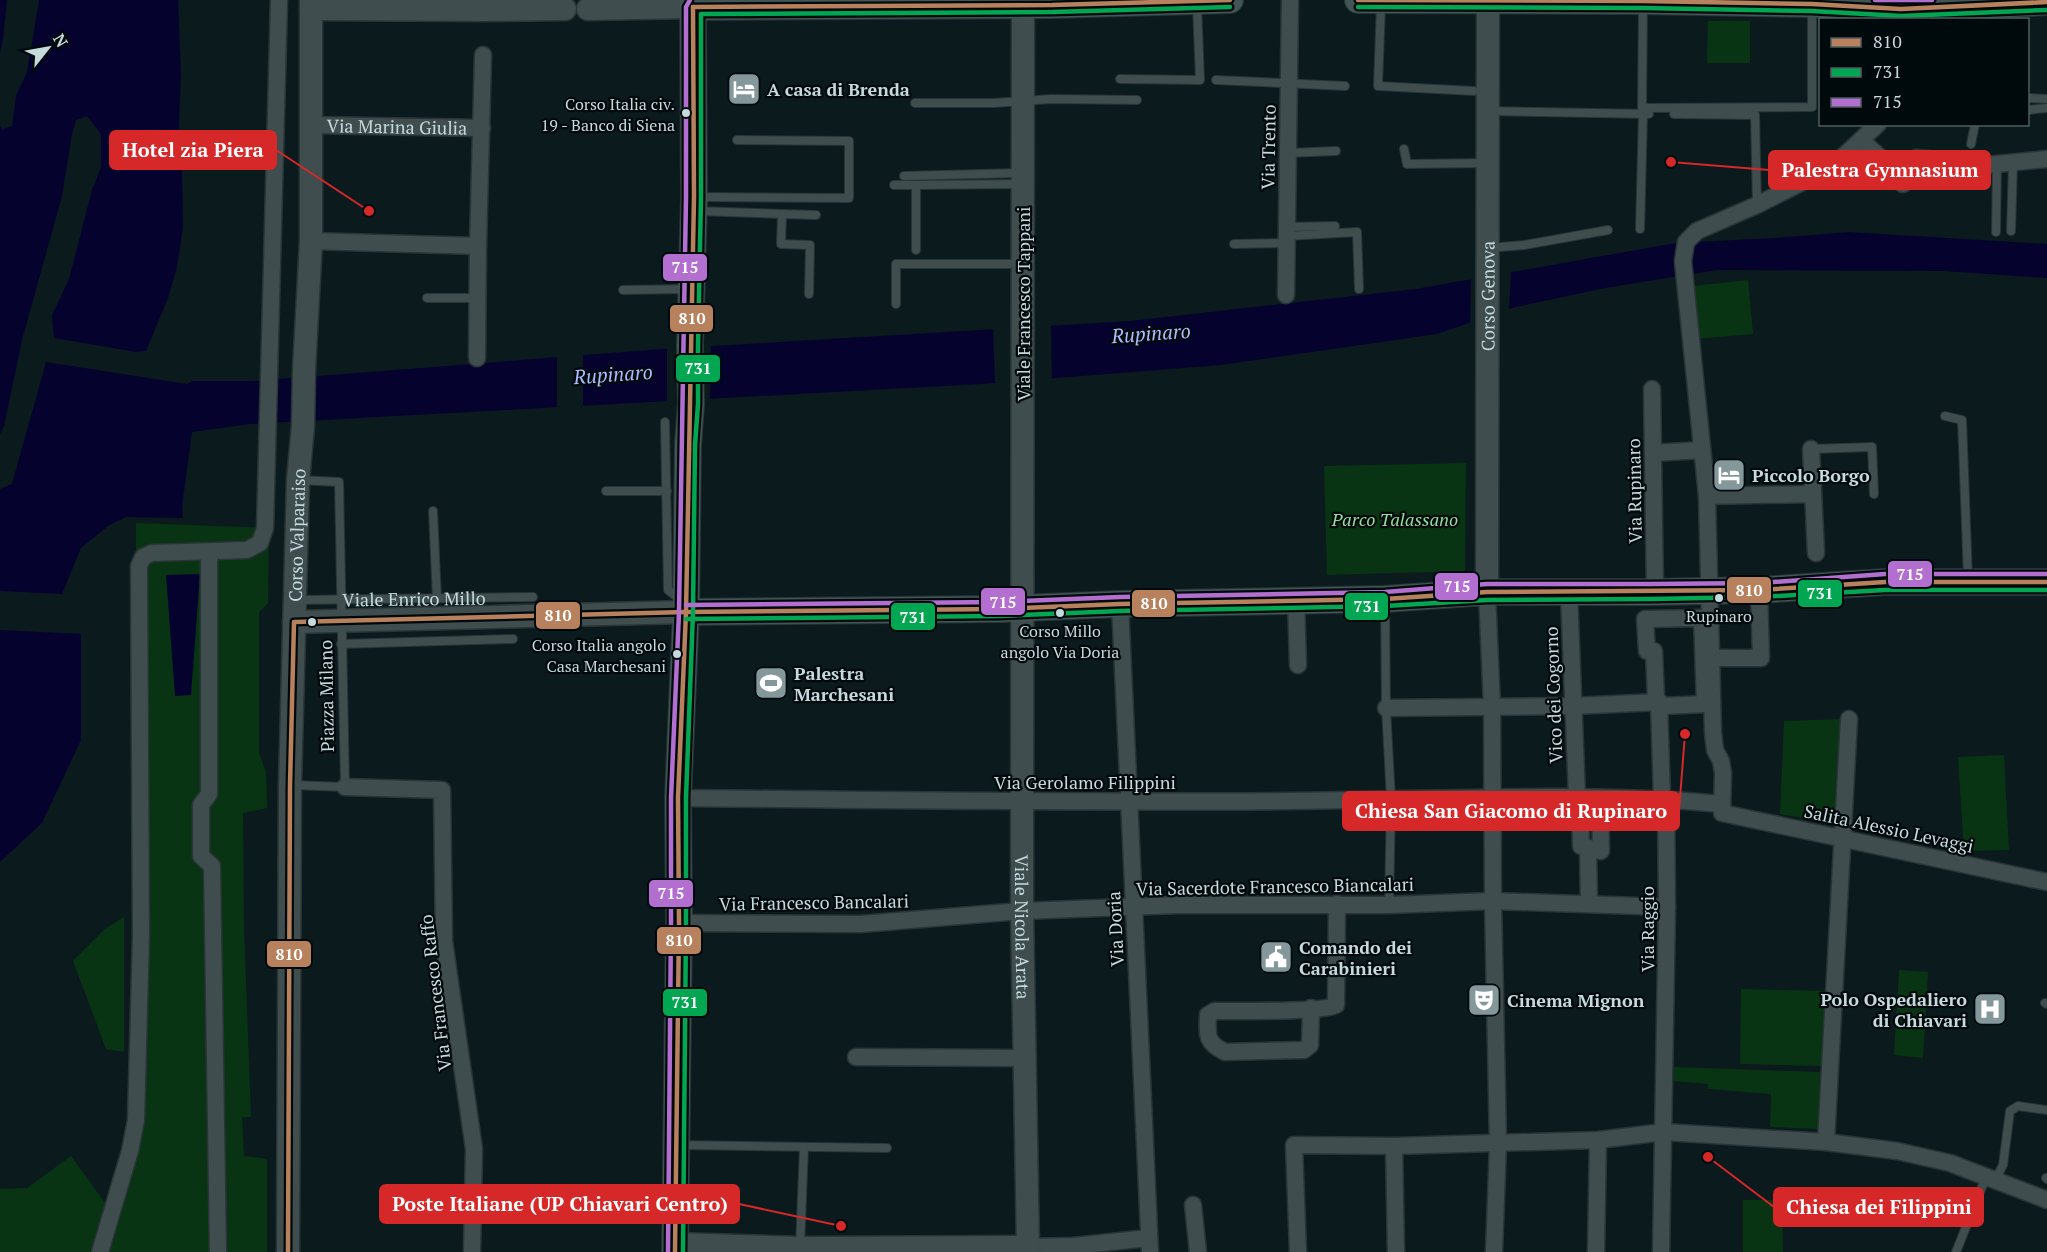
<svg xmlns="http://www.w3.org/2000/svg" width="2047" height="1252" font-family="'PT Serif',serif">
	<rect width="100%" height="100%" fill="#0b1a1d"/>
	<g fill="#083414">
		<polygon points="1708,21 1750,21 1750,63 1707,63"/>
		<polygon points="1748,280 1753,334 1696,339 1693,286"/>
		<polygon points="1466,463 1465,571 1327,575 1324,466"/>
		<polygon points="136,523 269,528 268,603 259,612 259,753 266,772 267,808 243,813 244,929 251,1117 242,1117 244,1156 267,1159 267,1252 0,1252 0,1189 27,1188 71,1156 105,1203 134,1110 137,880"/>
		<polygon points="1842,719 1838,824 1780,814 1784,721"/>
		<polygon points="2004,755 2009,850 1964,851 1958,757"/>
		<polygon points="124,917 124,1052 106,1049 73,961 104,930"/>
		<polygon points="1899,970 1928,972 1923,1058 1894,1055"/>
		<polygon points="1741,989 1826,991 1821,1066 1740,1064"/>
		<polygon points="1674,1067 1820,1072 1818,1129 1770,1127 1771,1094 1708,1089 1708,1084 1673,1081"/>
		<polygon points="1743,1200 1782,1200 1783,1252 1743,1252"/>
	</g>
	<g fill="#05032e">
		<polygon points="0,0 7,0 3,39 0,53"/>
		<polygon points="39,0 178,0 181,76 178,144 182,171 183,227 177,267 168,298 146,351 136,352 54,338 52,315 69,279 92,190 101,167 101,134 87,116 76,120 72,134 62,196 22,340 4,426 0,434 0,125 2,129 12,126 16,96 27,72"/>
		<polygon points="1849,232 2047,244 2047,278 1943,271 1717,270 1605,288 1516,307 1437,334 1221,365 981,384 250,424 192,432 182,506 183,518 126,517 108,526 81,548 62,594 0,591 0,489 12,484 46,362 187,384 192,381 254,381 662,349 1130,321 1416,289 1676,243 1774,238"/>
		<polygon points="200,574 191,695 175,696 166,575"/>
		<polygon points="0,630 81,634 81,740 42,823 0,862"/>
	</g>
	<g fill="#0b1a1d">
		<polygon points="1511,270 1509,312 1470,326 1471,277"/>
		<polygon points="1051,324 1052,381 995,386 993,327"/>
		<polygon points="711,344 710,403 667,404 667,346"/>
		<polygon points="583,352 583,410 557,411 557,354"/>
	</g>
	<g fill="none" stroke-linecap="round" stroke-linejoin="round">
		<g stroke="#293436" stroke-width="10">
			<g id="lane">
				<polyline points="1381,4 1378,86 1474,91"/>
				<polyline points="1643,4 1642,108 1812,107 1812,7"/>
				<polyline points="1120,79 1200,80 1197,5"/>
				<polyline points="1216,80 1345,86"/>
				<polyline points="2028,98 2047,99"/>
				<polyline points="915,103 994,103 1051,99 1137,100"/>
				<polyline points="2028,110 2047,108"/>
				<polyline points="1488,111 1649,114"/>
				<polyline points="1674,114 1755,115 1757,205"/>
				<polyline points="1971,144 1975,124"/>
				<polyline points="1404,149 1407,164 1487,163"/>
				<polyline points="1288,153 1336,151"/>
				<polyline points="904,176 1022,173"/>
				<polyline points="894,185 916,185"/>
				<polyline points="697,197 849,198 849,141 737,140"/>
				<polyline points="697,211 782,214 781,244 810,245 809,294"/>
				<polyline points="782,214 816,215"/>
				<polyline points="1287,227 1335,226"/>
				<polyline points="1640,229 1643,114"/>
				<polyline points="2011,231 2013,163"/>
				<polyline points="1996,232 1997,164"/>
				<polyline points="1287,236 1357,232 1359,289"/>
				<polyline points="1234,244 1286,243"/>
				<polyline points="1489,248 1524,245 1608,230"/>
				<polyline points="916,250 916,185 1022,184"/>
				<polyline points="623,290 689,289"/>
				<polyline points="427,298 478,298"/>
				<polyline points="896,304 896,264 1021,264"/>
				<polyline points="1945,416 1962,420 1968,578"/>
				<polyline points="665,422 668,590 681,600"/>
				<polyline points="1811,449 1872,447 1874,494"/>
				<polyline points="606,491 667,491"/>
				<polyline points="433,511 437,599"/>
				<path id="s1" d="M297,600l236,-3"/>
				<polyline points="1385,602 1386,708 1391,800 1389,905"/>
				<polyline points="341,644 513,639"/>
				<polyline points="292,785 345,787 339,482 299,480"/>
				<polyline points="2045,1003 2047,1004"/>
				<polyline points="680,1145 887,1148"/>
				<polyline points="2046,1178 2047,1179"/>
				<polyline points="1995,1180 2003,1165 2010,1111 2018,1106 2047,1110"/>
				<polyline points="800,1247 804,1147"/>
				<polyline points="1956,1252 1986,1177"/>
			</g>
		</g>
		<g stroke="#293436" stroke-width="19">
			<g id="street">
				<polyline points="1878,124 1832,167 1757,205 1697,231 1686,242 1683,261 1707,496 1713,733 1715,750 1721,761 1723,773 1722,813 2047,882"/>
				<path id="s2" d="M311,125l171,3"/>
				<polyline points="1861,140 1884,161 1893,176 1903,184 1917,158 1987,165 2047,159"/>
				<polyline points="311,241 478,246"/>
				<polyline points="1286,295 1290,0"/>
				<polyline points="477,358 478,246 483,55"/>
				<polyline points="1652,389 1655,592"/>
				<polyline points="1811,449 1816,553"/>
				<polyline points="1653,453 1702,450"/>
				<polyline points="1707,496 1813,494"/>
				<polyline points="209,552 209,794 201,805 201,856 212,866 218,1252"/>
				<polyline points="1487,592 1492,707 1493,901 1498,1144 1494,1252"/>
				<polyline points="1569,593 1577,797"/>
				<polyline points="1296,600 1298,665"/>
				<polyline points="1120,604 1150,1252"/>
				<polygon points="1702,618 1705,704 1664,706 1656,699 1654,651 1647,651 1645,619"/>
				<polyline points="1712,658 1761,658 1759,590"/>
				<polyline points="1386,708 1572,706 1659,702 1662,799"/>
				<polyline points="345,787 442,790 444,941 474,1149 472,1252"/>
				<path d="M678,798c203,2 406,5 609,3 145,-1 291,-10 435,3"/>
				<polygon points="1580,803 1600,803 1601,851 1581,846"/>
				<polyline points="1588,848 1589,903"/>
				<polyline points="679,923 861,924 1022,911 1178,905 1389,905 1493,901 1667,907"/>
				<path d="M1311,1008l-1,37 -6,5 -79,2c-19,-9 -18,-17 -17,-37l7,-4c19,0 111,1 121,-6l1,-101"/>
				<polyline points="856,1057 1025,1058"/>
				<polyline points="1826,1142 1849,719"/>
				<polyline points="1394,1146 1396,1252"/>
				<polyline points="1193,1205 1198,1252"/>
				<polyline points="1028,1247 1073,1246 1149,1238"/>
				<polyline points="100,1252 130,1151 136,1120 141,936 139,566 143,557 152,553 247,550 260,543 265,528 279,0"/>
				<polyline points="1298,1252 1294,1145 1394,1146 1598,1140 1664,1132 1826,1142 1897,1151 1950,1163 2047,1200"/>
				<polyline points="1596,1252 1598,1140"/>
				<polyline points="1661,1252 1667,907 1666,799"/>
			</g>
		</g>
		<g stroke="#293436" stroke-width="25">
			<g id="secondary">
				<path id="s3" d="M1023,0l-1,911 6,336 2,5"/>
				<polyline points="311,9 485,10 565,9"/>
				<polyline points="588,9 693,7"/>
				<path id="s4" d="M1487,592l1,-592"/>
				<polyline points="294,622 686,612"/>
				<polyline points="676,1244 800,1248 1028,1247"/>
				<path id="s5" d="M288,1252l2,-467 8,-305 5,-54 1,-56 7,-129v-241"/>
			</g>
		</g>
		<g stroke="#293436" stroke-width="28">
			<g id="primary">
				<polyline points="1358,0 1643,1 1812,4 1901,9 2047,2"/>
				<polyline points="693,7 1052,5 1230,0"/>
				<polyline points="686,612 999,609 1120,604 1385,599 1487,592 1650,592 1759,590 1885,582 2047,582"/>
				<polyline points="675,1252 679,923 678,798 686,612 688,445 691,404 690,346 694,197 693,0"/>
			</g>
		</g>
		<use href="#lane" stroke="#3f4d4f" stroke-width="8"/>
		<use href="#street" stroke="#3f4d4f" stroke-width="16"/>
		<use href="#secondary" stroke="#3f4d4f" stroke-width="22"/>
		<use href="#primary" stroke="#415555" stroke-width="26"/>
		<g stroke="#00090b" stroke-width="9">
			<g id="bus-1">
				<polyline points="1358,0 1643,1 1812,4 1901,9 2047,2"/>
				<polyline points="693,7 1052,5 1230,0"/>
				<polyline points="288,1252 290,785 294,622 686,612 999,609 1120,604 1385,599 1487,592 1759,590 1885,582 2047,582"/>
				<polyline points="675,1252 679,923 678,798 686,612 694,197 693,7"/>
			</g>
		</g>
		<g stroke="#00090b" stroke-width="9">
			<g id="bus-2">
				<polyline points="1358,7 1643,8 1812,11 1901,16 2047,10"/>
				<polyline points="686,619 999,616 1120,611 1385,606 1487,600 1650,599 1759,597 1885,590 2047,590"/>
				<polyline points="683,1252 686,923 686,798 693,612 695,445 698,404 698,346 701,197 701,14 1052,12 1230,7"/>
			</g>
		</g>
		<g stroke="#00090b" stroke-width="9">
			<g id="bus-3">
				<polyline points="1875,0 1932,0"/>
				<polyline points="686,605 999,602 1120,597 1385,592 1487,584 1650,584 1759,583 1885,574 2047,574"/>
				<polyline points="668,1252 671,923 671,798 679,612 686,197 686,7 690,0"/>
			</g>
		</g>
		<use href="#bus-1" stroke="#b6815c" stroke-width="4.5"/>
		<use href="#bus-2" stroke="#00a651" stroke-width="4.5"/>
		<use href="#bus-3" stroke="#b36fd0" stroke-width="4.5"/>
	</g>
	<defs>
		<g id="hotel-square" transform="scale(1.725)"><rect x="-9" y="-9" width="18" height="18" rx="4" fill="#84979a" stroke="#00090b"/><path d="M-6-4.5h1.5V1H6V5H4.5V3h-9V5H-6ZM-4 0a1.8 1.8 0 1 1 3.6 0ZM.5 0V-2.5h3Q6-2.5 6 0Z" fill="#fff"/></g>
		<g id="stadium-square" transform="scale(1.725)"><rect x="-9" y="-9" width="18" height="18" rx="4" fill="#84979a" stroke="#00090b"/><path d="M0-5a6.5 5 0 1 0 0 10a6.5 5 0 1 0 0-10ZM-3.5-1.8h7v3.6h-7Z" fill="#fff"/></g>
		<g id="civic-square" transform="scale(1.725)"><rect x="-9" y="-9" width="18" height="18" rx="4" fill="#84979a" stroke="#00090b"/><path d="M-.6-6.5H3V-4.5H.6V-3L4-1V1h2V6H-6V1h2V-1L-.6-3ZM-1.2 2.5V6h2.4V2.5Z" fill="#fff"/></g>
		<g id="theatre-square" transform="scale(1.725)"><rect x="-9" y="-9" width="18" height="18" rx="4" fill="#84979a" stroke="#00090b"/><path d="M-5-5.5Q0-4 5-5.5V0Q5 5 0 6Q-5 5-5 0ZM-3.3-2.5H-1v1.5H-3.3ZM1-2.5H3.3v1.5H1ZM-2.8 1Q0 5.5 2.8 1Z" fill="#fff"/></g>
		<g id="hospital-square" transform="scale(1.725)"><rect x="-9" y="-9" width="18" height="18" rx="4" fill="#84979a" stroke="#00090b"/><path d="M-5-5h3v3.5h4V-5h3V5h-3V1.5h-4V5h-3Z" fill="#fff"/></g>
	</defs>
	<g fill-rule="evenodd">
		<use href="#hotel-square" x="744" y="89"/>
		<use href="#hotel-square" x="1729" y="475"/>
		<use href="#stadium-square" x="771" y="683"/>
		<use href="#civic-square" x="1276" y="957"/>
		<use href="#theatre-square" x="1484" y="1000"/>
		<use href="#hospital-square" x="1990" y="1009"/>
	</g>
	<g fill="#c5dadd" stroke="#00090b" stroke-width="2">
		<circle cx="686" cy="113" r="5"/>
		<circle cx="1719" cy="598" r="5"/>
		<circle cx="1060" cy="613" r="5"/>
		<circle cx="312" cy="622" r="5"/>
		<circle cx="677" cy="654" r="5"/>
	</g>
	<g text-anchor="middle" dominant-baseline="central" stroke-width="4.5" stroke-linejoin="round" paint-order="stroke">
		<g font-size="16" fill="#c5dadd" stroke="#00090b" text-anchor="end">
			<text x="675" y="104">Corso Italia civ.<tspan x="675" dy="21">19 - Banco di Siena</tspan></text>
			<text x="1719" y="616" text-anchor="middle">Rupinaro</text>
			<text x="1060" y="631" text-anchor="middle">Corso Millo<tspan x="1060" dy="21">angolo Via Doria</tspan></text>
			<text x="666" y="645">Corso Italia angolo<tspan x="666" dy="21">Casa Marchesani</tspan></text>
		</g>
		<g font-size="18" font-weight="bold" fill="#c5dadd" stroke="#00090b" text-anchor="start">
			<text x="767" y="89">A casa di Brenda</text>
			<text x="1752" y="475">Piccolo Borgo</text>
			<text x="794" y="673">Palestra<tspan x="794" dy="21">Marchesani</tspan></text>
			<text x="1299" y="947">Comando dei<tspan x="1299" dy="21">Carabinieri</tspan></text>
			<text x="1967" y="999" text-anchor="end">Polo Ospedaliero<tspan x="1967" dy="21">di Chiavari</tspan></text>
			<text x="1507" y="1000">Cinema Mignon</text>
		</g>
		<g font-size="18" fill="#c5dadd" stroke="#00090b">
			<text stroke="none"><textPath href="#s2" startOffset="86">Via Marina Giulia</textPath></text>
			<text transform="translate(1268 147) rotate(-89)">Via Trento</text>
			<text stroke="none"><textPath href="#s4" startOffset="296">Corso Genova</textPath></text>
			<text transform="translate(1023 304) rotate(-90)">Viale Francesco Tappani</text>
			<text transform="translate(1634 491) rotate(-91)">Via Rupinaro</text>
			<text stroke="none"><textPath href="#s5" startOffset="717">Corso Valparaiso</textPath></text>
			<text stroke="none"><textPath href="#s1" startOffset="117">Viale Enrico Millo</textPath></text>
			<text transform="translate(1553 695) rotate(-92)">Vico dei Cogorno</text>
			<text transform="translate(326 696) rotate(-91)">Piazza Milano</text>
			<text x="1085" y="782">Via Gerolamo Filippini</text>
			<text transform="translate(1889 828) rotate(12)">Salita Alessio Levaggi</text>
			<text transform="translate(1275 886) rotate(-1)">Via Sacerdote Francesco Biancalari</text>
			<text transform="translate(814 902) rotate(-1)">Via Francesco Bancalari</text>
			<text stroke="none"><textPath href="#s3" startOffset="927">Viale Nicola Arata</textPath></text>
			<text transform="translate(1115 929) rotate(-93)">Via Doria</text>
			<text transform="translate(1647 929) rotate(-90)">Via Raggio</text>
			<text transform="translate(435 993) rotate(-97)">Via Francesco Raffo</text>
		</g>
		<g font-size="18" font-style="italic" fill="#91df9a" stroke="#00090b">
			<text x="1395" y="519">Parco Talassano</text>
		</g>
		<g font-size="20" font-style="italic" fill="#a9bcff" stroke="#00090b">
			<text transform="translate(1151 333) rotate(-4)">Rupinaro</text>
			<text transform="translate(613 374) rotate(-4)">Rupinaro</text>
		</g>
	</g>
	<path fill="none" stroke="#d62828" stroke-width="2" d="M369 211L276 150M1671 162L1769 170M1685 734L1679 811M841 1226L739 1204M1708 1157L1774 1207"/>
	<g fill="#d62828" stroke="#00090b" stroke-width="2">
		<circle cx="369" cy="211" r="6"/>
		<circle cx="1671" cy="162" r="6"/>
		<circle cx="1685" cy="734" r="6"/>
		<circle cx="841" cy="1226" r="6"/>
		<circle cx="1708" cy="1157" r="6"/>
	</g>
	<g fill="#d62828" stroke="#d62828" stroke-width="2">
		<rect x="110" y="131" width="166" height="38" rx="6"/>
		<rect x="1769" y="151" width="221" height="38" rx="6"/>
		<rect x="1343" y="792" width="336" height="38" rx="6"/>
		<rect x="380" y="1185" width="359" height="38" rx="6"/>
		<rect x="1774" y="1188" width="209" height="38" rx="6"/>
	</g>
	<g font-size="20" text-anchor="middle" font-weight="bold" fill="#fff">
		<text x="193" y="157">Hotel zia Piera</text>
		<text x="1880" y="177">Palestra Gymnasium</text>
		<text x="1511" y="818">Chiesa San Giacomo di Rupinaro</text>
		<text x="560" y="1211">Poste Italiane (UP Chiavari Centro)</text>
		<text x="1879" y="1214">Chiesa dei Filippini</text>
	</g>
	<g stroke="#00090b" stroke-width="2">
		<rect x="662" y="253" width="46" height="29" rx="6" fill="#b36fd0"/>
		<rect x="669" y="304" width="45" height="29" rx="6" fill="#b6815c"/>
		<rect x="675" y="354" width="46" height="29" rx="6" fill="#00a651"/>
		<rect x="1887" y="560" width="46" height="28" rx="6" fill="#b36fd0"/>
		<rect x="1434" y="572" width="45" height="29" rx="6" fill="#b36fd0"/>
		<rect x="1726" y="576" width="46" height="28" rx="6" fill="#b6815c"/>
		<rect x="1797" y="579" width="46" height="29" rx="6" fill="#00a651"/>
		<rect x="980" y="587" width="46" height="29" rx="6" fill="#b36fd0"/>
		<rect x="1131" y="589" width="45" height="29" rx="6" fill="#b6815c"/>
		<rect x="1344" y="592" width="45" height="29" rx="6" fill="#00a651"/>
		<rect x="535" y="601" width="46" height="29" rx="6" fill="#b6815c"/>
		<rect x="890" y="602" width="46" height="29" rx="6" fill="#00a651"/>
		<rect x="648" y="879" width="46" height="29" rx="6" fill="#b36fd0"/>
		<rect x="656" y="926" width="46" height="29" rx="6" fill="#b6815c"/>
		<rect x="266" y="940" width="46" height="28" rx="6" fill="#b6815c"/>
		<rect x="662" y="988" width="46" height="29" rx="6" fill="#00a651"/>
	</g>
	<g font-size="16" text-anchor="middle" font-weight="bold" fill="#fff">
		<text x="685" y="273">715</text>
		<text x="692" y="324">810</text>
		<text x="698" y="374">731</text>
		<text x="1910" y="580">715</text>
		<text x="1457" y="592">715</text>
		<text x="1749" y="596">810</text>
		<text x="1820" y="599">731</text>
		<text x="1003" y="608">715</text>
		<text x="1154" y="609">810</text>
		<text x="1367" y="612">731</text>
		<text x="558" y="621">810</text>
		<text x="913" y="623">731</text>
		<text x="671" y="899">715</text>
		<text x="679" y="946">810</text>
		<text x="289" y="960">810</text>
		<text x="685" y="1008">731</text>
	</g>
	<rect x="1819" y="18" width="210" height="108" fill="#00090b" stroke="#4f5d5f" stroke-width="1.5"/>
	<rect x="1831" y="38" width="30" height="9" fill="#b6815c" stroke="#4f5d5f" stroke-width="1.5"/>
	<text x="1873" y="48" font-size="18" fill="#c5dadd">810</text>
	<rect x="1831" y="68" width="30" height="9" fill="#00a651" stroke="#4f5d5f" stroke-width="1.5"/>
	<text x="1873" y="78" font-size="18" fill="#c5dadd">731</text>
	<rect x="1831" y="98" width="30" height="9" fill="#b36fd0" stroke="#4f5d5f" stroke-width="1.5"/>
	<text x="1873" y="108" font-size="18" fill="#c5dadd">715</text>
	<g transform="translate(48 48) rotate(59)" stroke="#00090b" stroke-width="4.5" paint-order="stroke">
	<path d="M0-4.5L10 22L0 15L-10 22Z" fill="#c5dadd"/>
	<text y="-9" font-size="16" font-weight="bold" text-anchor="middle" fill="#c5dadd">N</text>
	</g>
</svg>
